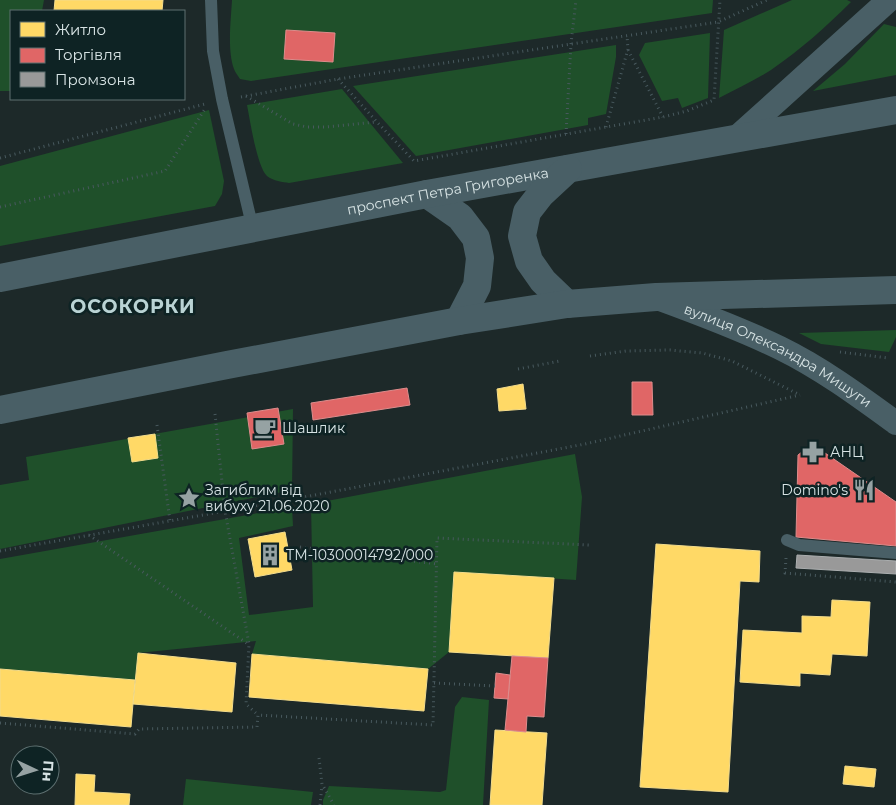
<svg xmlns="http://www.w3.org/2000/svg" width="896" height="805" font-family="Montserrat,sans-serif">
	<rect width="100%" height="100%" fill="#1d2929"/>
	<g fill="#1f502a">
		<polygon points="0,0 44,0 42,11 11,11 11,91 0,91"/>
		<path d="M232,0h481l-1,13 -461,68 -11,-2c-2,-3 -5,-7 -6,-10 -7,-19 -3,-50 -2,-69z"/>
		<path d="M792,0h55l4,2c-25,25 -51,48 -80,68 -17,11 -35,19 -52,28l5,-68z"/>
		<polygon points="884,24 896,27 896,75 813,91 845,64"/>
		<polygon points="710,33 708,98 682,108 678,98 662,101 639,55 645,43"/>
		<polygon points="616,45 616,57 606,114 588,118 588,125 416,156 353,86"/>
		<path d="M342,89l61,74 -114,20c-6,-1 -16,-2 -22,-7 -10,-9 -17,-56 -20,-71z"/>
		<polygon points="209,110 224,181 222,194 215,206 0,246 0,166"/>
		<polygon points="896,330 896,337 889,352 821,344 799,333"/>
		<polygon points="293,409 292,490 0,549 0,485 29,480 26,457"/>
		<polygon points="575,454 582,497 576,580 454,572 449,652 428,669 252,654 256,641 138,653 135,680 0,669 0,559 292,507 293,526 239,538 249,615 313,607 311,504"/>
		<polygon points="462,697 489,700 483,805 323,805 323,800 329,786 440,792 446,790 455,707"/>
		<polygon points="186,779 313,792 311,805 183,805"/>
	</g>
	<g fill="#ffd966" stroke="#f3dc8c">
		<polygon points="55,0 163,0 162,11 54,11"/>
		<polygon points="523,384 526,409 499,411 497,389"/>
		<polygon points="155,434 158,458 132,462 128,438"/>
		<polygon points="285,532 292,570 255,577 248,539"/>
		<polygon points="656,544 760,551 759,582 740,581 728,792 640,787"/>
		<polygon points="454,572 554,578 548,658 449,652"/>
		<polygon points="832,600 870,602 867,656 832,654 830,675 800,673 800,686 740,682 743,630 802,633 802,616 831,617"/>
		<polygon points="138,653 236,663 232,712 133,704"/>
		<polygon points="252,654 428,669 424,711 249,697"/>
		<polygon points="0,669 135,680 131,727 0,716"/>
		<polygon points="495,730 547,733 542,805 490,805"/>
		<polygon points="845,766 876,769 874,787 843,784"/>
		<polygon points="76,774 95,775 94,792 130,794 129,805 75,805"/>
	</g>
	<g fill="#e06666" stroke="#dd8c8c">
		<polygon points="286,30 335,33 333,62 284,59"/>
		<polygon points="632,382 652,382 653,415 632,415"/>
		<polygon points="407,388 410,405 313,420 311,403"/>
		<polygon points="278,408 284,444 252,449 247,413"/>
		<polygon points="812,444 896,502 896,546 796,537 798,455"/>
		<polygon points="512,656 548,658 544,717 527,716 526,732 505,730"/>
		<polygon points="496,673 510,675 508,699 494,698"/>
	</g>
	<polygon fill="#999" stroke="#acafb0" points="797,555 896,561 896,574 796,568"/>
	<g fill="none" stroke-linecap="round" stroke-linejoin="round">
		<g stroke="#48595e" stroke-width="3" stroke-dasharray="1 4" stroke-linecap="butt">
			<polyline points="628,50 663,117"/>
			<polyline points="338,79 377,122 414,161 663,117 687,111 714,100 720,0"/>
			<polyline points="246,96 293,124 307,127 326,127 376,122"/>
			<polyline points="241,97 338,79 718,22 767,0"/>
			<polyline points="606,127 628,49 627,36"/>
			<polyline points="566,134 571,44 576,0"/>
			<polyline points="0,158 205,104"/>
			<polyline points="0,207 165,171 205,109"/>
			<polyline points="840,352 888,358"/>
			<polyline points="590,356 626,351 670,350 702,353 732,361 800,395"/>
			<polyline points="518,369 560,361"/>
			<polyline points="215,414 225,511 249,644 246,704 258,715"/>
			<polyline points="157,425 170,521"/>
			<polyline points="89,535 248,644"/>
			<polyline points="300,547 437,564"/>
			<polyline points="0,551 299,498 585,444 800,395"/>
			<polyline points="786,558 785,573 896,582"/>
			<polyline points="434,683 495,686"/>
			<polyline points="0,723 135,734 139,729 257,727 258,715 433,725 437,538 589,545"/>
			<polyline points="319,758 322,784 334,805"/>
			<polyline points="320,805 322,785"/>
		</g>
		<g stroke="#495f66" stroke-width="12">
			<polyline points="211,0 213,51 222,99 253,229"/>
			<polyline points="787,540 799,545 896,553"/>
		</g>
		<g stroke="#495f66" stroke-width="24">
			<polyline points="735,139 889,0"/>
			<path id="s1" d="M660,299c41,15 81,30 120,49 41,20 79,48 116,75"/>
		</g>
		<g stroke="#495f66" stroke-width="28">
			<polyline points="427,194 460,217 476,238 480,258 477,286 459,321"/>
			<path id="s2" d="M0,278l427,-84 469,-84"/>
			<polyline points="567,304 543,281 529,261 522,236 527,212 541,194 568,169"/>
			<polyline points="0,410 227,365 459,321 567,304 656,297 896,290"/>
		</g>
	</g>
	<defs>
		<g id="cafe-bare" transform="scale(1.725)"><path d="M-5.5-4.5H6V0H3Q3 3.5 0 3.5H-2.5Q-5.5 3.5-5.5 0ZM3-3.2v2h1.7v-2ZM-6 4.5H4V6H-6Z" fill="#96a2a3" stroke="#0e2324" stroke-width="2.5" paint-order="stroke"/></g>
		<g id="pharmacy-bare" transform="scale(1.725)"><path d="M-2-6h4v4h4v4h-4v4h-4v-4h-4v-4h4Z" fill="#96a2a3" stroke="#0e2324" stroke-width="2.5" paint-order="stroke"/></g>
		<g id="restaurant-bare" transform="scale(1.725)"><path d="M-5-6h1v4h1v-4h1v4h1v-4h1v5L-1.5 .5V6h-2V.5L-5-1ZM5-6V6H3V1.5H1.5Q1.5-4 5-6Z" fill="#96a2a3" stroke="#0e2324" stroke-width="2.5" paint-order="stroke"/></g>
		<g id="sight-bare" transform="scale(1.725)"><path d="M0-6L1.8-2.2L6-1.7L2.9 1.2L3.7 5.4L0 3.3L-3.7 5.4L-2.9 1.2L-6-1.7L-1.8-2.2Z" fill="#96a2a3" stroke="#0e2324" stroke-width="2.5" paint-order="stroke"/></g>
		<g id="building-bare" transform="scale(1.725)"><path d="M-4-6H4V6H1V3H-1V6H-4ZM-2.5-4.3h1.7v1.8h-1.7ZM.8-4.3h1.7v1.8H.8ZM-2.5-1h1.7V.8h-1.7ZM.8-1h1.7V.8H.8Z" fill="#96a2a3" stroke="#0e2324" stroke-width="2.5" paint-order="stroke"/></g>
	</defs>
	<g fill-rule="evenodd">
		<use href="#cafe-bare" x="265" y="428"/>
		<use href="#pharmacy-bare" x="813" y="452"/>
		<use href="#restaurant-bare" x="864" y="490"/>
		<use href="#sight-bare" x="189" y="498"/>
		<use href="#building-bare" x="270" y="555"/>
	</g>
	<g text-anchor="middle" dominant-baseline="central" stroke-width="5" stroke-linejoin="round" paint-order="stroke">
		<g font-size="14" fill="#d7e3e4" stroke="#0e2324">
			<text stroke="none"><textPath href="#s2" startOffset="456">проспект Петра Григоренка</textPath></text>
			<text stroke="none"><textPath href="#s1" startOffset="131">вулиця Олександра Мишуги</textPath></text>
		</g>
		<g font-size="14" fill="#d7e3e4" stroke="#0e2324" text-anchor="start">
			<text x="282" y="428">Шашлик</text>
			<text x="830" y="452">АНЦ</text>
			<text x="205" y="490">Загиблим від<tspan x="205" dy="16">вибуху 21.06.2020</tspan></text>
			<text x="848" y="490" text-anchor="end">Domino's</text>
			<text x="286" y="555">ТМ-10300014792/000</text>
		</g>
		<g font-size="19" font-weight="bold" letter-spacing="1" fill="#bad3d4" stroke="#0e2324">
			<text x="133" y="306">ОСОКОРКИ</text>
		</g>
	</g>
	<rect x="10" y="10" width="175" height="90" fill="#0e2324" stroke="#5e7071"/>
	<rect x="20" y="22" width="25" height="15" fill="#ffd966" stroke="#5e7071"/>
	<text x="55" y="35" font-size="15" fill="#d7e3e4">Житло</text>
	<rect x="20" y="48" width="25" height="15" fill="#e06666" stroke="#5e7071"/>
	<text x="55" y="60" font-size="15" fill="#d7e3e4">Торгівля</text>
	<rect x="20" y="72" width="25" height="15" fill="#999999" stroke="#5e7071"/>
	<text x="55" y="85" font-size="15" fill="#d7e3e4">Промзона</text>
	<g transform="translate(35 770) rotate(94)"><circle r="24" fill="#0e2324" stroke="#5e7071"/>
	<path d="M0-4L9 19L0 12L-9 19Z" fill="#96a2a3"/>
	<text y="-8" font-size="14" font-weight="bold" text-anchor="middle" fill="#d7e3e4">Пн</text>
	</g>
</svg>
